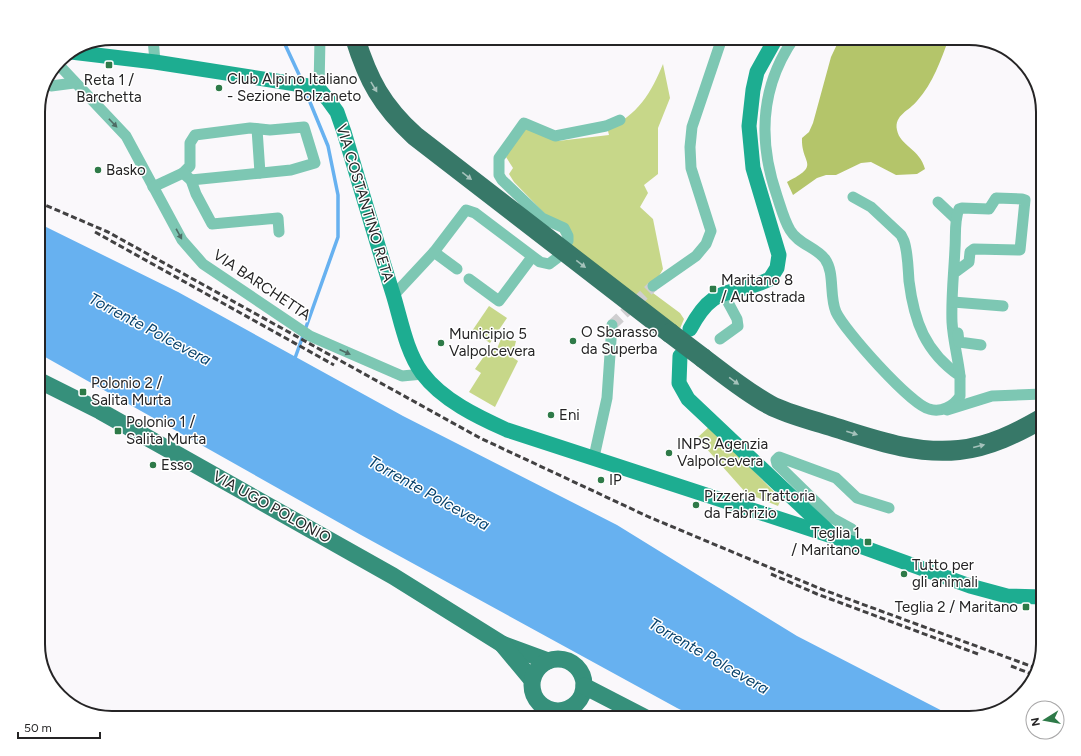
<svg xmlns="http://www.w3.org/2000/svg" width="1081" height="756" font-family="Figtree,sans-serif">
	<rect width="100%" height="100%" fill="#faf8fb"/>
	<g fill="#c7d789">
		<path d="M663,64l7,34 -12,30v46l-14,11 4,8 -8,14 13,12 10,50 -4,7 -6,17 27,20 4,6 -5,12 -108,-85 -25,-31 -32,-33 -5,-8 4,-6 -7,-11 17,-31 35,15 51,-6 -2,-8c30,-9 45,-36 56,-63z"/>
		<polygon points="489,306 507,318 490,343 472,331"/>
		<polygon points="501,339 516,341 512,357 518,361 495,407 469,392 481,373 475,369 490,348 496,351"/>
		<polygon points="710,426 781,499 778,506 746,493 697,438"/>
	</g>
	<path fill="#b4c56a" d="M840,38h109c-8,22 -16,45 -32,63 -8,10 -23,14 -20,29 3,16 23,19 28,39l-8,5 -21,1 -25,-13 -10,1 -25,12h-10l-9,3 -24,17 -6,-13c35,-18 14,-17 15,-44l7,-6 4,-9 18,-66z"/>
	<polygon fill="#67b1f0" points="38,223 178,292 403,416 617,525 797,636 956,718 697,718 677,708 361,535 38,353"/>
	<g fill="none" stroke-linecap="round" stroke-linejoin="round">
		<g stroke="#67b1f0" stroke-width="3.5">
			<polyline points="282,38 302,81"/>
			<polyline points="294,361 338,237 338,195 328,146 305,90"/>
		</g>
		<polyline stroke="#cfced0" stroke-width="11" stroke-dasharray="11 5.5" stroke-linecap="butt" points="612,325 653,286"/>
		<g stroke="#7dc7b3" stroke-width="11">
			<polyline points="153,38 155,62"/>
			<path d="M794,38c-34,49 -36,103 -17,158 4,12 7,24 13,34 8,14 26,17 35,29 10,14 4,37 11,53 8,18 75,93 93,97 12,4 25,-3 31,-13v-20c-35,-24 -46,-55 -51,-95 -1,-13 -1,-28 -5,-40l-3,-6 -30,-28 -18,-10"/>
			<polyline points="58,64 126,136 182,240 203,264 310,336 402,376 423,374"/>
			<polyline points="51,86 74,83"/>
			<polyline points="319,89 320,38"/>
			<polyline points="257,129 260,173"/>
			<polyline points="183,173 190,166 190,143 195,135 250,128 270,130 304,127 315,163 291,170 191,180"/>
			<polyline points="153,187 183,173 191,180 196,194 212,224 278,218 279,232"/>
			<polyline points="938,202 956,219"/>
			<polyline points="568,241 568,236 564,228 542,218 502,180 499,175 499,158 524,123 555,136 606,126 620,120"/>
			<polyline points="434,252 457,269"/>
			<path d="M954,273l15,-11 1,-10 4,-3 46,1 5,-50 -3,-1 -26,-1 -7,11 -27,-1 -3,1c-5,11 -3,27 -4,39 -1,24 -4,49 -3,74 1,18 6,36 8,54"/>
			<polyline points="469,279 499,301 532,257"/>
			<polyline points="653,286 696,256 706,244 711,231 691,168 690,147 692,127 722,38"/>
			<polyline points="393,296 434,252 466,210 475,213 540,262 549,264 557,258"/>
			<polyline points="953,302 1003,306"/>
			<polyline points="958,333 959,342 981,345"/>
			<polyline points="720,339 738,326 737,319 723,293"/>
			<polyline points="947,410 992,396 1043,394"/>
			<polyline points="594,457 607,398 612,325"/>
			<polyline points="851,543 852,529 832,518 822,508 777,464 776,460 779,457 836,478 857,498 889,508"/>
			<polyline points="59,693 60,694"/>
		</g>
		<g stroke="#1dad91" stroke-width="15">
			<path d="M71,52l84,10 160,25 4,2 10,12 8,11 7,20c16,54 32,108 49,162 8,26 13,57 29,79 20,27 56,44 85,57l328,107 135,49 37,10 36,1"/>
			<path d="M690,329c25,-47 40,-31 80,-50l7,-11 2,-13 -26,-87 -4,-42 4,-36 4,-18 19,-34"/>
			<polyline points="680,356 679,383 688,399 830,533"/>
		</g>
		<g stroke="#36907b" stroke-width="17">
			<polyline points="38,380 100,411 393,576 502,644 548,661"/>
			<polyline points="502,644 532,680"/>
			<circle cx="558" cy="685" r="26"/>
			<polyline points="584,686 646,718"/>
		</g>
		<g stroke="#377868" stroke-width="20">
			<path d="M355,38c13,42 27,68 60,98l255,197"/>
			<path d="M703,358c21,16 43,34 67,47 17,9 38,14 57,20 43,13 86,30 132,25 30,-3 58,-17 84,-32"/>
		</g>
		<g stroke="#424142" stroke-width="3" stroke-dasharray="6 3" stroke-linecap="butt">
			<polyline points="38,202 108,232 480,438 649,517 821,589 1036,668"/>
			<polyline points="95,232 334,365"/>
			<polyline points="771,574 817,594 978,654"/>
			<polyline points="1011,666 1034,675"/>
		</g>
		<polyline stroke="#377868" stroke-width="20" points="670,333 703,358"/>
	</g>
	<defs><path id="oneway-solid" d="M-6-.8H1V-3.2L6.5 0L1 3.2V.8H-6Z"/></defs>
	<g fill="#a5c2bb">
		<use href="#oneway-solid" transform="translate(374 87) rotate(59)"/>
		<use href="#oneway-solid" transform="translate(467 176) rotate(38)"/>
		<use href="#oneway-solid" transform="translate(581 264) rotate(38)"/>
		<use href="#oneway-solid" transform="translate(734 381) rotate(36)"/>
		<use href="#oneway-solid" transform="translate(852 433) rotate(18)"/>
		<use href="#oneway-solid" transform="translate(979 446) rotate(-14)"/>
	</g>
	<g fill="#4d6d65">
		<use href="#oneway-solid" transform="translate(113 123) rotate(46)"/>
		<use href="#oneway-solid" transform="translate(179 234) rotate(61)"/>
		<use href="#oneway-solid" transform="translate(345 352) rotate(24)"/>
	</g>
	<g fill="#2e7a48" stroke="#fff" stroke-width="1.5">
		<rect x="105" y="61" width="8" height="8" rx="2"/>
		<circle cx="219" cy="88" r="4"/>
		<circle cx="98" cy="170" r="4"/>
		<rect x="709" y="285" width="8" height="8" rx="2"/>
		<circle cx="573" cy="341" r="4"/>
		<circle cx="441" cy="343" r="4"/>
		<rect x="79" y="388" width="8" height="8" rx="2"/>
		<circle cx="551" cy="415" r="4"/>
		<rect x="114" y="427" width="8" height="8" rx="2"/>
		<circle cx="669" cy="453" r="4"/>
		<circle cx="153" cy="465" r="4"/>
		<circle cx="601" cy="480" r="4"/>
		<circle cx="696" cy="505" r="4"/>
		<rect x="864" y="538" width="8" height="8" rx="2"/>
		<circle cx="904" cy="574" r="4"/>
		<rect x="1022" y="603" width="8" height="8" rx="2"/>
	</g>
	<g text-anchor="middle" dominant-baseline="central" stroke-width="3" stroke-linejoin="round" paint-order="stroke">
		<g font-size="15" fill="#252425" stroke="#fff" text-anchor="start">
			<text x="227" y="79">Club Alpino Italiano<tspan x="227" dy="17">- Sezione Bolzaneto</tspan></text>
			<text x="109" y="80" text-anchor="middle">Reta 1 /<tspan x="109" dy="17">Barchetta</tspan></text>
			<text x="106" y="170">Basko</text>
			<text x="721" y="280">Maritano 8<tspan x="721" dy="17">/ Autostrada</tspan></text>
			<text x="581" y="332">O Sbarasso<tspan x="581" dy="17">da Superba</tspan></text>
			<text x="449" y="334">Municipio 5<tspan x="449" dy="17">Valpolcevera</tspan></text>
			<text x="91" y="383">Polonio 2 /<tspan x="91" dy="17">Salita Murta</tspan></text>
			<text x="559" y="415">Eni</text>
			<text x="126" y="422">Polonio 1 /<tspan x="126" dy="17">Salita Murta</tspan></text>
			<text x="677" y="444">INPS Agenzia<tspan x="677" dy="17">Valpolcevera</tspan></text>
			<text x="161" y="465">Esso</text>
			<text x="609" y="480">IP</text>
			<text x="704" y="496">Pizzeria Trattoria<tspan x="704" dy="17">da Fabrizio</tspan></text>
			<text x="860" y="533" text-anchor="end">Teglia 1<tspan x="860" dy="17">/ Maritano</tspan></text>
			<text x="912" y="565">Tutto per<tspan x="912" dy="17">gli animali</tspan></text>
			<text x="1018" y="607" text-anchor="end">Teglia 2 / Maritano</text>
		</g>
		<g font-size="15" fill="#252425" stroke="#fff">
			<text transform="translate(365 203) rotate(73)">VIA COSTANTINO RETA</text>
			<text transform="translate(262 285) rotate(34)">VIA BARCHETTA</text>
			<text transform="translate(272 507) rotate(29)">VIA UGO POLONIO</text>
		</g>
		<g font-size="16" font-style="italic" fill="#07416a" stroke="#fff">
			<text transform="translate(150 329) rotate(28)">Torrente Polcevera</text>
			<text transform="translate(429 493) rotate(29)">Torrente Polcevera</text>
			<text transform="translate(709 656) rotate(30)">Torrente Polcevera</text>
		</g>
	</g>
	<path d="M0 0H1081V756H0ZM112 45H969A67 67 0 0 1 1036 112V644A67 67 0 0 1 969 711H112A67 67 0 0 1 45 644V112A67 67 0 0 1 112 45Z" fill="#fff" fill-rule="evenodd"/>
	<path fill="none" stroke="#252425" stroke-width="2" d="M112 45H969A67 67 0 0 1 1036 112V644A67 67 0 0 1 969 711H112A67 67 0 0 1 45 644V112A67 67 0 0 1 112 45Z"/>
	<g transform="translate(1045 720) rotate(259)"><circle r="19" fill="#ffffff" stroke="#a8a7a8"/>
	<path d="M0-3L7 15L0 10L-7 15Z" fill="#2e7a48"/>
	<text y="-6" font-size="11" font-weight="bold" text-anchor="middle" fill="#252425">N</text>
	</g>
	<path d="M18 732v6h82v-6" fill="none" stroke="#252425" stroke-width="2"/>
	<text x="24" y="732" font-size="12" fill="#252425" stroke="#ffffff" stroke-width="3" paint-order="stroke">50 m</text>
</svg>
